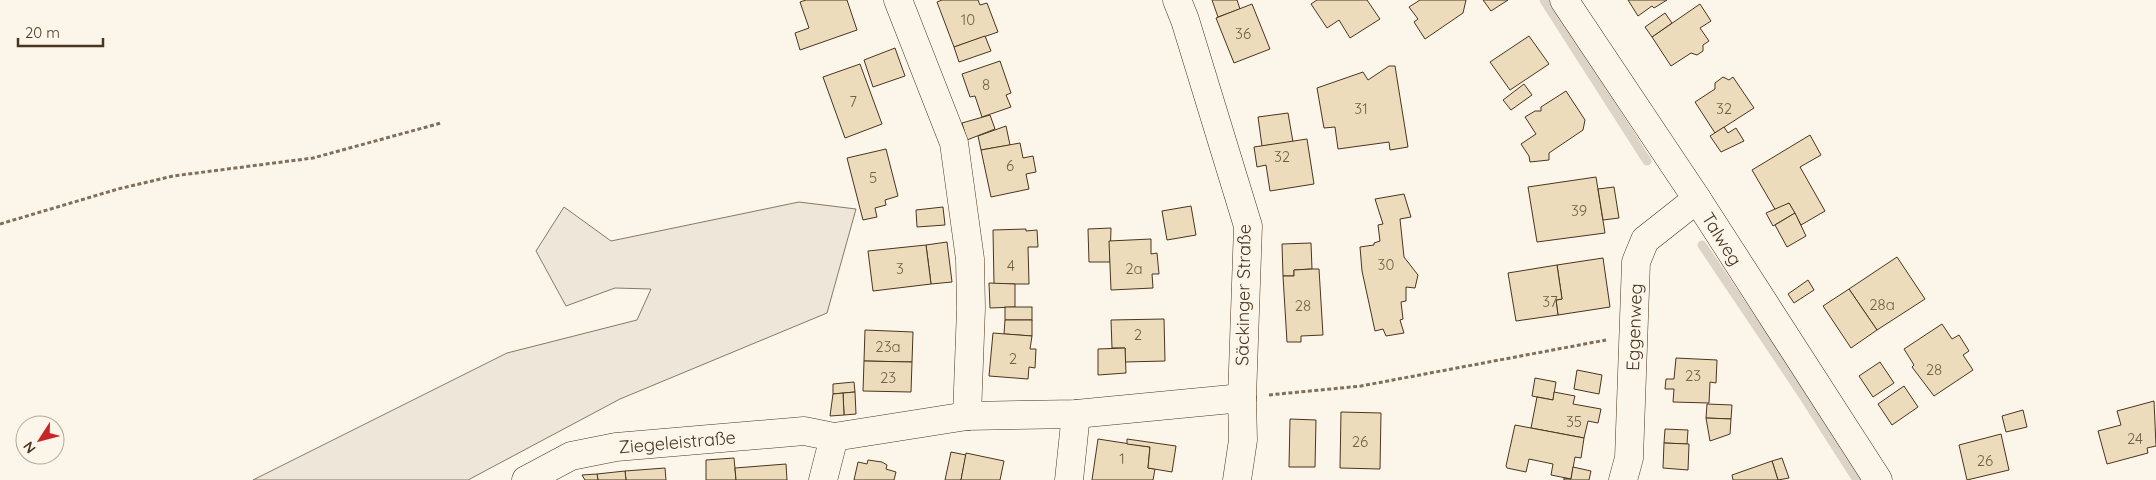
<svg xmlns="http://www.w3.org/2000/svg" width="2156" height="480" font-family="Quicksand,sans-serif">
	<rect width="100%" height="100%" fill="#fbf6e9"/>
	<polygon fill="#ede6d9" stroke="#887966" points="799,202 856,209 827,313 620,399 468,480 253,480 507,353 637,320 651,289 615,288 566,306 536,251 564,207 611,241"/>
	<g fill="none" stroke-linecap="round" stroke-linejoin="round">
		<g stroke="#dcd4c6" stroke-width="9">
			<polyline points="1544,0 1647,161"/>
			<polyline points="1702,245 1802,394 1857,480"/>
		</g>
	</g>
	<g fill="#ecdcbc" stroke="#4a3520">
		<polygon points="806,0 847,0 857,30 800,50 795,33 809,28 800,2"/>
		<polygon points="942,0 978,0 980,5 987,3 998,32 954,47 937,2"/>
		<polygon points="1212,0 1237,0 1240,9 1218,17"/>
		<polygon points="1317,0 1367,0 1380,19 1350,38 1339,20 1327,28 1311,4"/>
		<polygon points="1420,0 1466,0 1463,13 1425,39 1414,22 1418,19 1409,7"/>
		<polygon points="1483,0 1508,0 1491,11"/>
		<polygon points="1628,0 1667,0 1654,8 1652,6 1638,16"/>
		<polygon points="1252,4 1270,49 1234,63 1216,18"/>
		<polygon points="1700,4 1711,21 1700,28 1709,41 1703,45 1703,51 1697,55 1691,53 1671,66 1652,37"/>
		<polygon points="1665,13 1672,23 1652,37 1645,27"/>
		<polygon points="985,36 991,51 959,62 954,47"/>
		<polygon points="1529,36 1549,64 1510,90 1490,62"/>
		<polygon points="895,48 905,76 873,87 864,60"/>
		<polygon points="1000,61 1011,93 1006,95 1011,107 982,117 975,96 970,97 962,74"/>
		<polygon points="860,64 882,124 845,138 823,77"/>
		<polygon points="1389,66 1395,66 1408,147 1390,150 1389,142 1338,149 1335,127 1324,128 1317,88 1363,72 1368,80"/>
		<polygon points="1723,77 1729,80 1733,77 1754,108 1715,133 1695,102 1715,89 1715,83"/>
		<polygon points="1524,84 1532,95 1511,110 1503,100"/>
		<polygon points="1566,91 1585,120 1583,130 1549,153 1549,160 1530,162 1529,156 1521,144 1536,134 1525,117 1535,111 1541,111 1541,107"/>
		<polygon points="1288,113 1293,142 1262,146 1258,117"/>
		<polygon points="990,115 995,129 967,140 962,123"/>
		<polygon points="1006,126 1010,145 981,150 978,136"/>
		<polygon points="1724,127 1728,133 1736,128 1744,141 1721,152 1710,136"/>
		<polygon points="1810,135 1821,155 1800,167 1825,211 1801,225 1789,203 1776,211 1752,170"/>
		<polygon points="1307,139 1314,184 1270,191 1266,165 1257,167 1254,147"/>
		<polygon points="1020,143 1023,158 1033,156 1036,172 1026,174 1029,189 991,197 981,150"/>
		<polygon points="886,149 898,196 885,200 886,205 875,208 877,217 863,220 847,158"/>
		<polygon points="1596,177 1605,233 1537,242 1528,187"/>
		<polygon points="1614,187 1619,218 1603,220 1598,189"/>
		<polygon points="1404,194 1411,217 1400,219 1404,257 1418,275 1415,288 1406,287 1406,301 1401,302 1403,319 1400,320 1404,333 1386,336 1383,329 1375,331 1362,271 1360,247 1374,245 1374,243 1380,241 1378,225 1383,224 1375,199"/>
		<polygon points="1789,203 1795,213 1773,226 1766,213"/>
		<polygon points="1191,206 1196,235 1167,240 1162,211"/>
		<polygon points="943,207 945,225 917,227 916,210"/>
		<polygon points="1795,213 1806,236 1787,247 1775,225"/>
		<polygon points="1111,228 1110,262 1089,262 1088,229"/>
		<polygon points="1026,229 1026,231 1037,230 1038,247 1028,247 1029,284 994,284 993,230"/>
		<polygon points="1151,239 1151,254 1157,253 1159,274 1152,274 1153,288 1111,290 1109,241"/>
		<polygon points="947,242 952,282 931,284 926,245"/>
		<polygon points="1311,243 1312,269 1294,270 1294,276 1283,276 1282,244"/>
		<polygon points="926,245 931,284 873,291 868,251"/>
		<polygon points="1897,257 1925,299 1877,330 1849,289"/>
		<polygon points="1603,258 1610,307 1558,315 1556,300 1562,299 1557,265"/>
		<polygon points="1557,265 1562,299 1556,300 1558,315 1516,321 1508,273"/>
		<polygon points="1312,269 1319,269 1323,335 1301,336 1301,342 1287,342 1283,276 1294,276 1294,270"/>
		<polygon points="1808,280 1814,290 1794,303 1788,294"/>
		<polygon points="989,283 1015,284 1015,307 990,308"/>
		<polygon points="1849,289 1877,330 1851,348 1823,306"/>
		<rect x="1005" y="307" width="27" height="13"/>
		<polygon points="1164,319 1165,361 1125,362 1125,348 1112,348 1111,320"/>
		<polygon points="1005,320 1032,320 1032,336 1004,334"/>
		<polygon points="1942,324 1952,339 1959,335 1969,351 1963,355 1973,370 1934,396 1912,367 1914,365 1904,349"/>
		<polygon points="865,330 913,332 912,362 864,361"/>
		<polygon points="993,333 1032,336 1030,349 1036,349 1035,368 1029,367 1028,379 989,376"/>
		<polygon points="1125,348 1126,373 1098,375 1098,349"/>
		<polygon points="1676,358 1717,360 1716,383 1710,382 1709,403 1673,402 1674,389 1665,389 1666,379 1674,379"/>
		<polygon points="864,361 912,362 911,392 863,391"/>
		<polygon points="1880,362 1894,383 1873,397 1859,376"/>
		<polygon points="1577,370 1602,375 1599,394 1574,389"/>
		<polygon points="1535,378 1556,382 1553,400 1532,396"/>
		<polygon points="854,382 855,392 833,394 833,384"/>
		<polygon points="1904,386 1918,407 1892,425 1878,404"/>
		<polygon points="855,392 856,414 844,415 843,393"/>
		<polygon points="1554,392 1575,396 1573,404 1601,409 1598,423 1588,421 1584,438 1531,428 1537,397 1553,400"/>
		<polygon points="843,393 844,415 830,416 833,394"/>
		<polygon points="2154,401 2156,446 2147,448 2148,453 2107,464 2098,431 2121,425 2117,411"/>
		<polygon points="1707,404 1732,405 1731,419 1706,418"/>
		<polygon points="2023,410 2027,427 2006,432 2002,416"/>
		<polygon points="1341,412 1381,413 1380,469 1340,468"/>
		<polygon points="1706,418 1731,419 1730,434 1710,441"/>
		<polygon points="1290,419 1316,420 1315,467 1289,467"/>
		<polygon points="1515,425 1584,438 1581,458 1575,457 1571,479 1551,475 1553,464 1529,459 1526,472 1507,468 1506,466"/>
		<polygon points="1665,429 1688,430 1687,444 1664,443"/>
		<polygon points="2001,434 2009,470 1967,480 1959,445"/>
		<polygon points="1098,439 1150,447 1148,468 1155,469 1153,480 1092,480"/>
		<polygon points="1127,439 1176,446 1172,472 1148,468 1150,447 1127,444"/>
		<polygon points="1664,443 1689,444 1688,470 1663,468"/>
		<polygon points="951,452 966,455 961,480 945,480"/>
		<polygon points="966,453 1004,461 1000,480 961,480"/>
		<polygon points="734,458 736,480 706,480 706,460"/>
		<polygon points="1782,458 1789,478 1778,480 1772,461"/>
		<polygon points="868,460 882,462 887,465 886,469 896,472 894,480 854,480 858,462 867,464"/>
		<polygon points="1772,461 1778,480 1733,480 1732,475"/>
		<polygon points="786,464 787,480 736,480 735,468"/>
		<polygon points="1573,467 1591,471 1589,480 1564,480 1564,478 1571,479"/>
		<polygon points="665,468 666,480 626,480 625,471"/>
		<polygon points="625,471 626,480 598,480 597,474"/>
		<polygon points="597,474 598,480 585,480 582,475"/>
	</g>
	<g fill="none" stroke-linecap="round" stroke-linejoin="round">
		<g stroke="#4a3520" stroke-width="29">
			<g id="minor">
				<polyline points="898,0 954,143 970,259 971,308 967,416"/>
				<polyline points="1177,0 1185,20 1248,226 1242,398 1243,440 1237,480"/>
				<polyline points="1564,0 1697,199 1878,480"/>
				<polyline points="526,480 571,456 616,447 804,431 834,437 967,416 1076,414 1242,398"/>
				<polyline points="823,480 834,437"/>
				<polyline points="1069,480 1076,414"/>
				<polyline points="1623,480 1629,458 1636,262 1645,240 1697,199"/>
			</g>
		</g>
		<g stroke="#7f6f5c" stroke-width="3" stroke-dasharray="4 2.5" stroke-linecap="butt">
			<polyline points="0,224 118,189 173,176 313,158 441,123"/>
			<polyline points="1269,395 1361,386 1606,340"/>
		</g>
		<use href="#minor" stroke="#fbf6e9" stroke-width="28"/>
	</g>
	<g text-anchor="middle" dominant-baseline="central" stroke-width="4" stroke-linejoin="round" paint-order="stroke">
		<g font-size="15" fill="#725f47">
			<text x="968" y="19">10</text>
			<text x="1243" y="33">36</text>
			<text x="986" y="84">8</text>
			<text x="853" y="101">7</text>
			<text x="1361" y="108">31</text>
			<text x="1724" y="108">32</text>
			<text x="1282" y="156">32</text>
			<text x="1010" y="165">6</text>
			<text x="873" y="177">5</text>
			<text x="1579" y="210">39</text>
			<text x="1386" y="264">30</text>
			<text x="1011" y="265">4</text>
			<text x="900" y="268">3</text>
			<text x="1134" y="268">2a</text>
			<text x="1550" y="301">37</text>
			<text x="1882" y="304">28a</text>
			<text x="1303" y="305">28</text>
			<text x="1138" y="334">2</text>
			<text x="888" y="346">23a</text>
			<text x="1013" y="358">2</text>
			<text x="1934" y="369">28</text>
			<text x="1693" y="375">23</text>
			<text x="888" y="377">23</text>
			<text x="1574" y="421">35</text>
			<text x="2135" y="438">24</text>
			<text x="1360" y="441">26</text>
			<text x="1122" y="458">1</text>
			<text x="1985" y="460">26</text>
		</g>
		<g font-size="18" fill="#4a3520" stroke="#fbf6e9">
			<text transform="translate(1722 239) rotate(58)">Talweg</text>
			<text transform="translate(1243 295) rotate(-89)">Säckinger Straße</text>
			<text transform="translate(1634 327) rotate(-88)">Eggenweg</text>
			<text transform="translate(677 442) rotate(-5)">Ziegeleistraße</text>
		</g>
	</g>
	<g transform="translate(40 440) rotate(234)"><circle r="24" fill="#fbf6e9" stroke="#b4a999"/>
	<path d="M0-4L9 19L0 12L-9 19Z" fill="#c62828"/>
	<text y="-8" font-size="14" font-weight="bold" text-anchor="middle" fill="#4a3520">N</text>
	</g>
	<path d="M18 38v8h85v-8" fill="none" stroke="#4a3520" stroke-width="2.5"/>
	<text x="25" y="38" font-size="15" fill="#4a3520" stroke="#fbf6e9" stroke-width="4" paint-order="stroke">20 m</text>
</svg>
